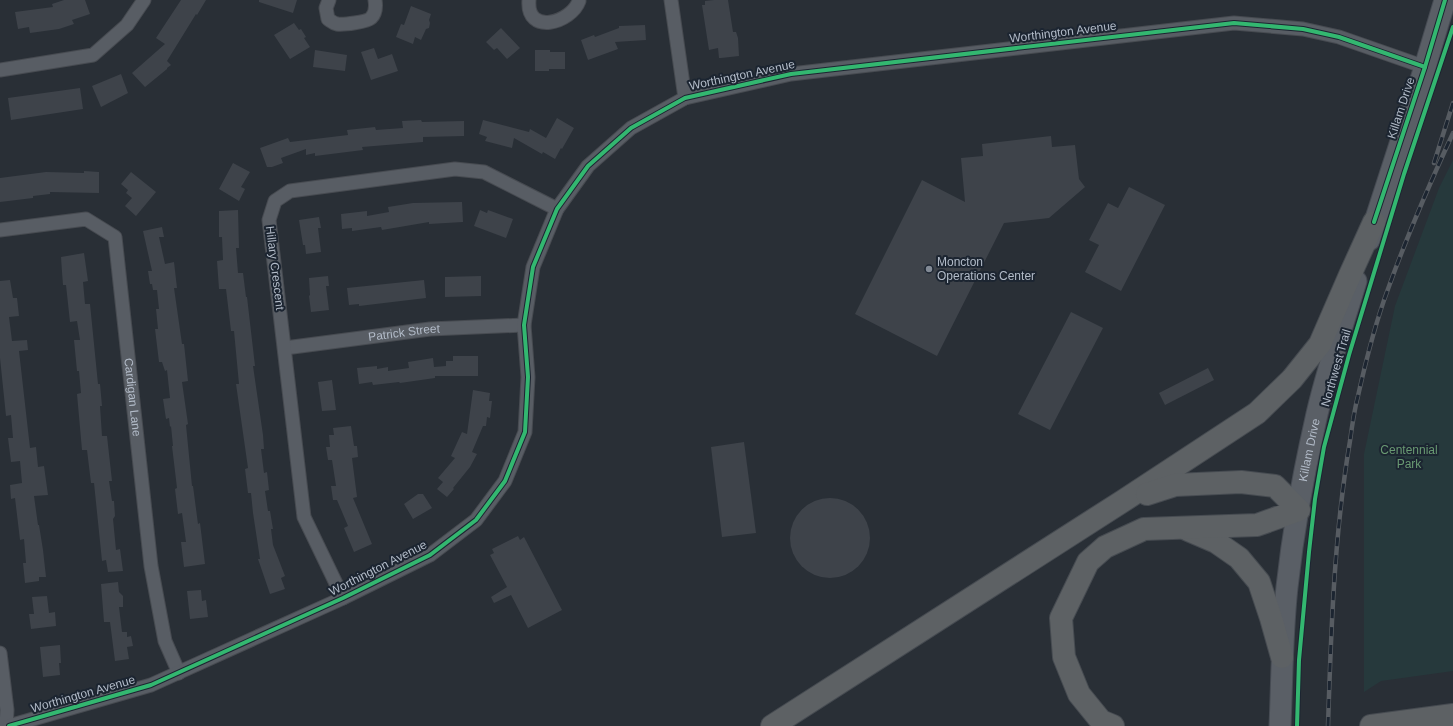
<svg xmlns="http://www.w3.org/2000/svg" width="1453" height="726" font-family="Arial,sans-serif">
	<rect width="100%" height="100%" fill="#292f36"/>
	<polygon fill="#26393c" points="1453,160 1453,671 1381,681 1364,692 1364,454 1395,306 1439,188"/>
	<g fill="#3e434a">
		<polygon points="64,0 85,0 90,14 72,20 74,24 59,29 30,33 29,27 18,29 15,12 53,7 52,4"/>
		<polygon points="181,0 206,0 197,15 196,14 167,61 171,65 167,68 167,69 145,87 132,73 165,44 156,38"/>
		<polygon points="259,0 297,0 293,13 259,2"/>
		<polygon points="714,0 728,0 733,32 736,32 738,38 739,56 721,58 719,58 718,48 709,50 702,5 705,5 705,1"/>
		<polygon points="411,6 431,14 429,20 430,23 429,28 426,29 421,40 415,37 413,44 396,37 401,24 404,25"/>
		<polygon points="294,23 299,30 301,29 306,37 304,38 310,47 290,59 274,35"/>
		<polygon points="645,25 646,40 615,42 618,49 588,60 581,40 594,35 595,37 619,28 619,26"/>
		<polygon points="501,28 520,48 507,59 497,48 494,50 486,42"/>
		<polygon points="374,48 378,59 392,54 398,71 371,80 361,52"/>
		<polygon points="315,50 347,55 345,71 313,67"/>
		<polygon points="535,50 550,50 550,52 565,52 565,69 549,69 549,71 535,71"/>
		<polygon points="121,74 128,93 101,107 92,86"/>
		<polygon points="80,88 83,109 11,120 8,98"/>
		<polygon points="557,118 574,128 562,149 561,148 555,159 543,152 542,154 514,138 512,148 485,141 487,137 479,134 483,120 529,132 530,129 546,138"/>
		<polygon points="421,120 422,122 464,121 464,136 423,137 423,142 362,147 363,150 315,156 315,153 306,155 306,149 281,158 283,163 272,167 267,167 260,148 288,138 290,142 348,135 347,130 375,127 376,130 403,128 402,121"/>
		<polygon points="1051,136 1052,147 1075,145 1079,179 1085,187 1049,218 1004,223 937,356 855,314 922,180 965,202 961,158 983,156 982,144"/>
		<polygon points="233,163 250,172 241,187 245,189 239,201 219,189"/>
		<polygon points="84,171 99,172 99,193 50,192 50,194 33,196 33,198 0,202 0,178 46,172 84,173"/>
		<polygon points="131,172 156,192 136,216 125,206 132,198 126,193 128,190 121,184"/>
		<polygon points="1129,187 1165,205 1121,291 1085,272 1099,245 1089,240 1108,203 1118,208"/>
		<polygon points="462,202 463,222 429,224 429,222 382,230 381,227 352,231 352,228 342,229 341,214 367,211 367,216 389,212 388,207 413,203"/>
		<polygon points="238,210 239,248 236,248 238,273 243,273 246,297 247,297 255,366 253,366 263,435 264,449 261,449 264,473 267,472 269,490 265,491 268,511 270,511 273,529 271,529 273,545 285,576 281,578 285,589 270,594 258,559 260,559 253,513 251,493 248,493 245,469 248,468 236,384 239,384 234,331 231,331 226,289 219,289 217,261 223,260 222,237 219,237 219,211"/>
		<polygon points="480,210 487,213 488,210 513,219 506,238 474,226"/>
		<polygon points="319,217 321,228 318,228 321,252 306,254 305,245 303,245 299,220"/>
		<polygon points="162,227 164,237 159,237 165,264 174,262 177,288 174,288 182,344 184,344 188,381 182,382 188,424 186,425 192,486 193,486 198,524 200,523 205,564 184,567 181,542 186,542 182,513 178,514 175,489 177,488 172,446 173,446 171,426 170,427 169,418 166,419 163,399 170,398 167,370 165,371 162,362 159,362 155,329 158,329 156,309 159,309 157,290 153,290 152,284 150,284 148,271 152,271 143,231"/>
		<polygon points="84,253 88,281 83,282 85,304 90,304 98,384 100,384 102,406 100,406 102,436 107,436 112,481 109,481 112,501 114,501 115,516 113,519 116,550 120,549 123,571 108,572 106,560 102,561 94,483 91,483 87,450 82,450 77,394 81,393 79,371 77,371 74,340 80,340 77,321 70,322 66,285 63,285 62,272 61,257"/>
		<polygon points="328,276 329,286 326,286 329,310 311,312 309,296 310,295 309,278"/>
		<polygon points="481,276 481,296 445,297 445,277"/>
		<polygon points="10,280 13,298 17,298 19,316 9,317 12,341 27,340 28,350 19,351 30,448 36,447 38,467 44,466 48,495 34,496 38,525 39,525 43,550 46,577 39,577 39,581 25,583 23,563 26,563 24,539 20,540 15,498 11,499 10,485 22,483 20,461 11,462 8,438 13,438 11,415 6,416 0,358 0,281"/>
		<polygon points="424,280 426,298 359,306 359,304 349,305 347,288"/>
		<polygon points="1071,312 1103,328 1050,430 1018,414"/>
		<polygon points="453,356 478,356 478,376 435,376 435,378 400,383 399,382 373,385 372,382 359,384 357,368 377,366 377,369 388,367 388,371 409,368 408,362 433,358 434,367 446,366 446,361 453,361"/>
		<polygon points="1208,368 1214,380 1165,405 1159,393"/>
		<polygon points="332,380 336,410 322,411 318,382"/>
		<polygon points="473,390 490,393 489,401 492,401 490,418 487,417 486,426 483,426 472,452 477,454 470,467 453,488 454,489 447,497 437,489 443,482 438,478 455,458 451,456 462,432 467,434"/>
		<polygon points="351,426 354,446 357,446 358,457 352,458 357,497 353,498 372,544 354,552 344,528 348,526 337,500 333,500 331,486 336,486 332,460 328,460 326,447 330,447 329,435 334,435 333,428"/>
		<polygon points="744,442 756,533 722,537 711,447"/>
		<polygon points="418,494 423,494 432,508 413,519 404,504"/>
		<circle cx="830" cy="538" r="40"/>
		<polygon points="518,536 520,540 524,537 562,610 528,628 511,595 494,603 491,597 507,587 490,555 494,553 492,549"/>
		<polygon points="118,582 119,592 123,596 123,607 119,607 122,632 127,632 127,637 131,636 133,646 127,647 129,659 115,661 110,622 104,622 101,584"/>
		<polygon points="201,590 202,601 206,600 208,617 190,619 187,591"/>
		<polygon points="47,596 49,613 55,612 56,626 31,629 29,614 34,614 32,597"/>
		<polygon points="60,645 61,663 59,663 60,675 43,677 40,647"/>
	</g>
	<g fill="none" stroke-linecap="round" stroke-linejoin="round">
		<g stroke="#474b51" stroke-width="15">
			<g id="street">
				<path d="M329,0l-3,8 2,11c3,2 5,4 9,5 6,1 30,-2 34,-6 5,-5 5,-12 4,-18"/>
				<path d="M529,0c-3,36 42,23 50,1"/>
				<polyline points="671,0 685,98"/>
				<polyline points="0,70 93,55 127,25 144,0"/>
				<path id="s1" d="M0,230l86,-11 29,18 36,329 14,75 14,32"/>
				<path id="s2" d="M285,348l145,-19 94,-4"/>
				<polyline points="343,598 304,517 269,220 275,201 290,191 455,169 484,172 557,209"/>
				<polyline points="0,653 7,710 6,726"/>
				<polyline points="9,726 151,685 343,598 430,555 476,520 505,481 525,432 528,377 524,325 533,267 557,209 588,166 631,128 685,98 791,74 1234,23 1303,29 1339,37 1425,67"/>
			</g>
		</g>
		<g stroke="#464b53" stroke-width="23">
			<g id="primary">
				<polyline points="1369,240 1425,67 1445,0"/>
				<path id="s3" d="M1280,726c2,-46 2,-93 7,-139 6,-54 16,-111 28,-164 10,-48 27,-95 41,-142"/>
			</g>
		</g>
		<g stroke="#464b51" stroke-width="24">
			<g id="highway">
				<polyline points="1188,530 1216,542 1239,558 1259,582 1271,618 1282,657"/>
				<polyline points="772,726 1123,501 1257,413 1292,379 1320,344 1350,275 1374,222"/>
				<polyline points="1113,726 1101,721 1079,694 1064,657 1061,618 1088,562 1105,547 1144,529 1257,525 1299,510 1275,486 1241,482 1175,485 1147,494"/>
				<polyline points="1371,726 1453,715"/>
			</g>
		</g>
		<use href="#street" stroke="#585d64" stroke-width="13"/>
		<use href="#primary" stroke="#5a5f66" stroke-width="21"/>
		<use href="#highway" stroke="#5d6164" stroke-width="22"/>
		<g stroke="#575c62" stroke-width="4.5">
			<g id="rail">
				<polyline points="1434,163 1453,103"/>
				<path d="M1328,726c3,-95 6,-191 22,-285 2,-15 4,-30 8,-45 8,-36 17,-72 30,-107 19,-53 41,-104 65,-156"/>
			</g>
		</g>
		<use href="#rail" stroke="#1c2531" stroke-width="3" stroke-dasharray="9" stroke-linecap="butt"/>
		<g stroke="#1c2531" stroke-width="6">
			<g id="cycleway">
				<polyline points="1374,222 1425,67 1445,0"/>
				<polyline points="9,726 151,685 343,598 430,555 476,520 505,481 525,432 528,377 524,325 533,267 557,209 588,166 631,128 685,98 791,74 1234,23 1303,29 1339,37 1425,67"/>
				<polyline points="1297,726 1299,660 1309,552 1315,499 1324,447 1349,355 1404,174 1453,27"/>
			</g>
		</g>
		<use href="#cycleway" stroke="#33b770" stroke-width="4"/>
	</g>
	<circle fill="#828a95" stroke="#1c2531" stroke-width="1.5" cx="929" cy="269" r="4"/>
	<g text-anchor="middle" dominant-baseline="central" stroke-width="4" stroke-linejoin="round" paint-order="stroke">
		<g font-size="12" fill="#b2bbc8" stroke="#1c2531">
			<text transform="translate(1063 32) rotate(-7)">Worthington Avenue</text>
			<text transform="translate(742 75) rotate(-12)">Worthington Avenue</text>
			<text transform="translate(1401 108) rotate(-72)">Killam Drive</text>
			<text transform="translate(275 268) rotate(83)">Hillary Crescent</text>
			<text stroke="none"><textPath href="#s2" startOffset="120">Patrick Street</textPath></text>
			<text transform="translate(1336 368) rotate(-74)">Northwest Trail</text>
			<text stroke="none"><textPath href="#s1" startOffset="282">Cardigan Lane</textPath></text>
			<text stroke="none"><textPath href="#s3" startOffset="278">Killam Drive</textPath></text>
			<text transform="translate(378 568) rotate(-27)">Worthington Avenue</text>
			<text transform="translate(83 694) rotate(-16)">Worthington Avenue</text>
		</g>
		<g font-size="12" fill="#b2bbc8" stroke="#1c2531" text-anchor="start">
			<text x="937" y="262">Moncton<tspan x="937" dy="14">Operations Center</tspan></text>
		</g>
		<g font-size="12" fill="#699972" stroke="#1c2531">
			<text x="1409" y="450">Centennial<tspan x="1409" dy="14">Park</tspan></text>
		</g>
	</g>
</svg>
